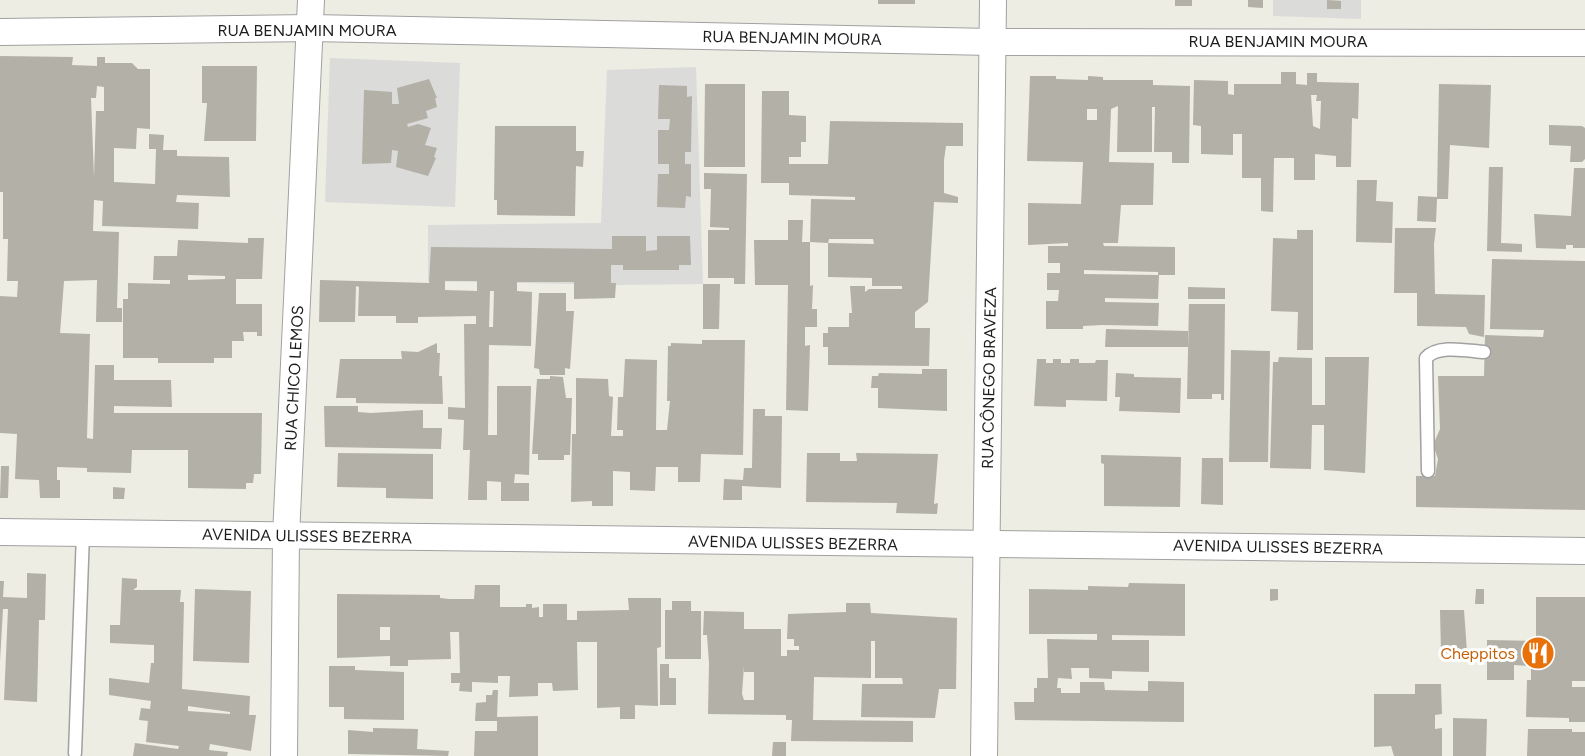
<svg xmlns="http://www.w3.org/2000/svg" width="1585" height="756" font-family="Figtree,sans-serif">
	<rect width="100%" height="100%" fill="#edede4"/>
	<g fill="#dbdbda">
		<polygon points="1273,0 1361,0 1361,19 1273,16"/>
		<polygon points="330,58 460,63 455,207 325,202"/>
		<polygon points="696,67 703,284 619,285 428,281 428,225 601,223 607,70"/>
	</g>
	<g fill="#b2b0a7" fill-rule="evenodd">
		<rect x="878" y="0" width="37" height="4"/>
		<rect x="1175" y="0" width="17" height="6"/>
		<polygon points="1248,0 1263,0 1263,8 1248,7"/>
		<polygon points="1327,0 1341,1 1341,9 1327,9"/>
		<path d="M0,56l73,1 -1,8 25,1v-9h8v6h27l6,6h12v60l-13,-1 -1,21 -22,-1v34l41,2 1,-35h-7v-15l15,1 -1,15h14v6l52,1 1,40 -53,-2 -1,7 23,1 -1,26 -96,-3 1,-25 -9,-1 -1,31 26,1 -2,76h5v14h-26l1,-42 -33,1 -4,52 30,1 -3,104 6,1 2,-74h19v15h57l1,27 -58,-1v7h148l-1,61h-7l-1,9h-7v6l-58,-1v-38h-56l-1,23 -44,-1v-4l-30,-1v13h3v18h-20l-1,-18 -24,-1 2,-45 -17,-1v-137l17,1 1,-16h-11l1,-42h-5v-47h-3zM97,86l7,1v24h-8l-2,66 -3,-79h5z"/>
		<polygon points="202,66 257,66 256,141 204,141 207,103 202,103"/>
		<path d="M1281,72h15v12l11,1v-12h10v9l42,1 -1,36 -6,-1 -1,49h-15v-11l-21,-2v26h-21v-22h-20l-1,54 -12,-1v-33h-19v-44h-9v21l-32,-1v-28l-8,-1 1,-45 34,1v13l6,1v-11h47zM1311,95h6l-1,6h5l-1,28 -7,-3z"/>
		<path d="M1030,76h26v3l32,1v-4l15,1v3h50v5l37,1 -1,77h-17v-11h-18l1,-45h-3v45h-35l1,-46 -7,3 -2,53 45,1 -1,42h-32l-3,38h-15l1,3 71,1v28h-16l-1,24 -53,-1v4l54,1 -1,23 -56,-1 -19,1v3h-37v-28h12l1,-11h-12v-17h13v-10h-12v-17h20v-3l-40,2v-42l53,1 2,-42 -56,-1zM1087,109h10v11h-10zM1084,270l74,2v3l-74,-1z"/>
		<polygon points="429,79 437,98 435,98 437,107 426,111 428,118 407,124 408,127 418,124 431,128 425,145 437,148 434,157 436,158 428,176 396,167 398,151 392,150 391,163 362,164 364,90 392,92 392,104 399,104 397,88"/>
		<polygon points="705,84 745,84 745,167 704,167"/>
		<polygon points="1439,84 1491,85 1489,148 1450,145 1448,199 1437,199 1436,222 1417,221 1418,196 1437,197"/>
		<polygon points="659,85 687,86 687,97 692,96 691,152 685,152 685,164 691,164 691,197 686,196 685,208 657,207 658,174 669,174 669,164 658,164 658,130 669,130 670,119 658,119"/>
		<polygon points="762,91 789,91 789,115 806,116 806,142 801,142 801,157 789,157 789,164 828,164 830,121 963,123 963,146 946,146 944,160 944,193 958,197 958,203 934,202 928,302 915,312 915,328 930,328 929,366 828,365 828,347 823,347 823,333 828,333 828,327 849,327 849,313 852,313 850,286 865,286 865,292 869,289 902,289 902,286 872,286 872,278 828,277 828,243 874,244 873,239 829,239 828,243 810,242 811,199 855,200 855,197 789,195 789,183 761,183"/>
		<polygon points="1549,125 1582,126 1585,128 1585,159 1582,162 1570,162 1571,146 1549,145"/>
		<polygon points="495,126 576,126 576,151 584,151 583,167 576,166 575,216 497,215 497,200 494,200"/>
		<polygon points="1489,167 1503,167 1501,243 1522,244 1522,252 1487,251"/>
		<polygon points="1574,168 1585,168 1585,248 1573,248 1573,245 1566,245 1566,249 1536,248 1534,214 1571,216"/>
		<polygon points="704,173 747,174 745,284 734,284 734,278 708,278 708,230 729,230 729,228 710,227 711,189 704,189"/>
		<polygon points="1357,180 1377,180 1376,201 1393,202 1392,243 1356,242"/>
		<polygon points="788,220 803,220 802,242 810,242 810,286 813,285 812,309 817,309 817,327 805,327 805,346 810,345 808,411 786,410 788,285 755,285 754,240 788,240"/>
		<polygon points="1395,228 1436,228 1434,244 1435,294 1485,295 1484,337 1469,334 1466,327 1417,326 1417,293 1394,293"/>
		<polygon points="1297,230 1313,230 1313,350 1297,350 1298,312 1271,311 1273,238 1297,239"/>
		<path d="M612,236h34v15l11,-1v-14h33l1,29h-12v5h-56v-5h-12v18h5l-1,15 -41,1v-17h-57v9l15,1 -1,54 -42,-1 -1,90h9v-49h34l-2,89 -14,-1 -1,9h15v18h-28v-19l-14,-1v19h-19l2,-50h-7l1,-30 -16,-1v-12l17,1 -1,-84h12v-8l-58,1v6h-22v-7h-38l1,-29 -3,-1 -1,36h-36l1,-42 109,3 2,-36 181,2zM445,281h32v10l-32,-1zM490,291h4l-1,36h-4z"/>
		<path d="M248,238h16l-2,41h-26v25h26v32h-5v-4h-14l1,9h-12v17h-18v5h-56v-5h-35v-59h5v-16l42,1v-4h-17l1,-24h23l1,-16 70,3zM188,275l37,1v3l-37,1z"/>
		<polygon points="1492,259 1585,261 1585,510 1416,507 1416,476 1435,476 1438,459 1433,445 1440,429 1438,376 1484,376 1485,335 1543,337 1544,330 1490,329"/>
		<polygon points="703,284 720,284 719,329 703,329"/>
		<polygon points="1188,287 1225,288 1225,299 1188,299"/>
		<polygon points="539,293 566,293 566,311 574,311 570,369 565,368 565,375 540,375 539,369 534,368"/>
		<polygon points="1189,304 1225,304 1224,400 1221,400 1221,394 1212,394 1212,399 1187,399"/>
		<polygon points="1106,329 1188,331 1188,347 1105,347"/>
		<polygon points="702,340 745,340 743,455 701,454 700,482 678,482 678,467 656,467 655,491 630,490 630,472 613,471 613,506 592,506 592,501 571,502 572,434 576,434 576,378 608,379 609,396 613,397 611,436 623,436 623,430 617,430 618,397 623,397 625,359 657,360 656,430 667,430 670,401 667,401 668,346 671,346 671,343 702,344"/>
		<polygon points="437,343 437,353 440,353 439,376 442,376 443,404 356,403 356,398 336,398 340,359 402,359 401,351 418,352"/>
		<polygon points="1231,350 1270,351 1268,462 1229,462"/>
		<polygon points="1279,357 1312,358 1312,405 1325,405 1325,357 1369,357 1365,473 1324,470 1324,425 1312,425 1311,469 1270,468 1273,362 1278,362"/>
		<polygon points="1037,359 1046,359 1046,363 1053,363 1053,359 1061,359 1061,363 1070,363 1070,359 1079,359 1079,363 1095,363 1096,360 1108,360 1107,401 1066,400 1066,407 1034,406"/>
		<polygon points="922,369 947,369 947,411 878,408 878,388 871,388 872,376 878,376 879,373 922,374"/>
		<polygon points="1116,373 1134,374 1134,377 1181,378 1180,413 1119,411 1120,397 1115,397"/>
		<polygon points="550,376 563,377 566,398 572,398 570,455 564,455 564,460 538,460 538,454 532,454 537,379 550,379"/>
		<polygon points="324,406 358,406 358,412 371,413 423,410 423,428 442,428 441,449 325,447"/>
		<polygon points="753,409 765,409 765,416 782,416 781,488 742,486 742,500 723,500 724,479 743,480 744,468 752,468"/>
		<polygon points="338,453 433,454 433,499 386,498 386,488 337,487"/>
		<polygon points="807,453 840,453 840,461 857,461 856,453 938,454 934,504 938,503 937,514 896,513 897,503 806,502"/>
		<polygon points="1101,455 1181,457 1180,507 1104,506 1104,464 1101,463"/>
		<polygon points="1202,458 1223,458 1223,505 1201,504"/>
		<polygon points="1,466 9,466 8,498 0,498"/>
		<polygon points="113,487 125,488 124,499 113,499"/>
		<polygon points="27,573 46,574 45,620 39,620 37,702 4,700 8,609 3,609 0,661 0,581 4,581 3,597 27,598"/>
		<path d="M122,578l15,1v8l-4,3h48l-1,12h4l-2,87 68,7 -1,19h7l-5,36 -41,-7 -1,6 19,2 -1,4h-94l2,-13 43,6 1,-3 -33,-4 2,-21 -9,-1 2,-12 9,1 1,-8 -42,-6v-17l40,5 2,-20h3v-18l-44,-2v-18h10zM188,706l42,6v2l-42,-3z"/>
		<polygon points="1129,583 1185,584 1185,636 1112,635 1112,640 1149,640 1149,672 1112,671 1112,679 1089,678 1089,668 1071,668 1072,679 1058,678 1057,688 1061,688 1061,693 1080,693 1080,682 1104,682 1105,690 1148,691 1148,681 1184,682 1184,722 1015,720 1014,702 1034,702 1034,688 1037,688 1037,678 1048,678 1047,639 1097,640 1097,634 1029,634 1029,589 1088,590 1088,586 1128,587"/>
		<path d="M475,585h25v22h26v-3h6v4l7,-1v10h4v-13h24v16h10v-9l52,-1 -1,-12h33v49l-4,1 1,58 -23,-1v14h-15v-12l-23,1v-66h-20l1,48 -25,1 -1,-8h-14v13l-29,1 1,-21h-12v7l-26,-1v10l-13,-1 1,-8h-9v-10h9l-1,-41h-9l1,27 -43,1v6h-18v-10l-53,2v-64l103,1v3l9,1h25zM380,627h10v13h-10z"/>
		<polygon points="195,589 251,591 249,663 193,661"/>
		<polygon points="1270,589 1278,589 1278,600 1270,601"/>
		<polygon points="1476,589 1484,589 1484,604 1475,604"/>
		<polygon points="1536,597 1585,597 1585,681 1572,681 1572,687 1585,687 1585,722 1569,722 1569,718 1526,717 1527,680 1531,680 1531,666 1514,665 1514,680 1487,680 1487,661 1491,661 1492,646 1487,646 1487,640 1536,641"/>
		<polygon points="672,601 691,601 691,611 701,611 701,659 665,659 665,610 672,610"/>
		<path d="M846,603h24l1,10 86,5 -1,71h-17l-4,29 -74,-1 1,-33h41l-1,-6h-27v-37h-4v37l-57,-1 -1,43 100,1v21l-122,-1 1,-21h-6v-5l-78,-1 1,-51 -2,-28h-4l1,-24 40,1v17h37v27h6v-6h12v-4h-5v-7h-7l1,-25 58,-2zM744,666v6h10v28h-10l-2,-6z"/>
		<polygon points="1440,610 1464,610 1467,652 1441,653"/>
		<polygon points="660,664 669,664 669,678 676,678 676,705 660,705"/>
		<polygon points="329,666 355,666 355,670 404,672 404,720 344,719 344,707 329,707"/>
		<polygon points="1415,684 1441,684 1442,714 1435,715 1435,729 1442,728 1442,756 1394,756 1391,746 1374,747 1374,694 1415,694"/>
		<polygon points="493,690 498,690 497,717 538,716 538,756 474,756 475,731 497,731 497,721 475,721 476,703 486,702 486,695 492,695"/>
		<polygon points="1453,718 1487,719 1486,756 1453,756"/>
		<polygon points="373,728 418,729 417,749 449,751 448,756 348,754 348,730 373,732"/>
		<polygon points="1528,729 1572,729 1572,732 1585,732 1585,756 1527,756"/>
		<polygon points="773,742 786,742 786,756 772,756"/>
	</g>
	<g fill="none" stroke-linecap="round" stroke-linejoin="round">
		<g stroke="#a1a1a1" stroke-width="15">
			<g id="lane">
				<path d="M1428,471l-2,-113c12,-14 42,-7 58,-6"/>
				<polyline points="75,753 83,533"/>
			</g>
		</g>
		<g stroke="#a1a1a1" stroke-width="28">
			<g id="street">
				<polyline points="0,32 311,28 992,42 1585,43"/>
				<polyline points="0,532 1585,551"/>
				<polyline points="284,756 286,536 311,0"/>
				<polyline points="984,756 993,0"/>
			</g>
		</g>
		<use href="#lane" stroke="#fff" stroke-width="12"/>
		<use href="#street" stroke="#fff" stroke-width="26"/>
	</g>
	<defs>
		<g id="restaurant-disc" transform="scale(1.725)"><circle r="9.5" fill="#e8710a" stroke="#fff"/><path d="M-5-6h1v4h1v-4h1v4h1v-4h1v5L-1.5 .5V6h-2V.5L-5-1ZM5-6V6H3V1.5H1.5Q1.5-4 5-6Z" fill="#fff"/></g>
	</defs>
	<g fill-rule="evenodd">
		<use href="#restaurant-disc" x="1538" y="653"/>
	</g>
	<g text-anchor="middle" dominant-baseline="central" stroke-width="6" stroke-linejoin="round" paint-order="stroke">
		<g font-size="16" fill="#1d1d1d" stroke="#fff">
			<text x="307" y="30">RUA BENJAMIN MOURA</text>
			<text transform="translate(792 38) rotate(1)">RUA BENJAMIN MOURA</text>
			<text x="1278" y="41">RUA BENJAMIN MOURA</text>
			<text transform="translate(294 378) rotate(-87)">RUA CHICO LEMOS</text>
			<text transform="translate(989 378) rotate(-89)">RUA CÔNEGO BRAVEZA</text>
			<text transform="translate(307 536) rotate(1)">AVENIDA ULISSES BEZERRA</text>
			<text transform="translate(793 543) rotate(1)">AVENIDA ULISSES BEZERRA</text>
			<text transform="translate(1278 547) rotate(1)">AVENIDA ULISSES BEZERRA</text>
		</g>
		<g font-size="16" fill="#c56008" stroke="#fff" text-anchor="end">
			<text x="1515" y="653">Cheppitos</text>
		</g>
	</g>
</svg>
